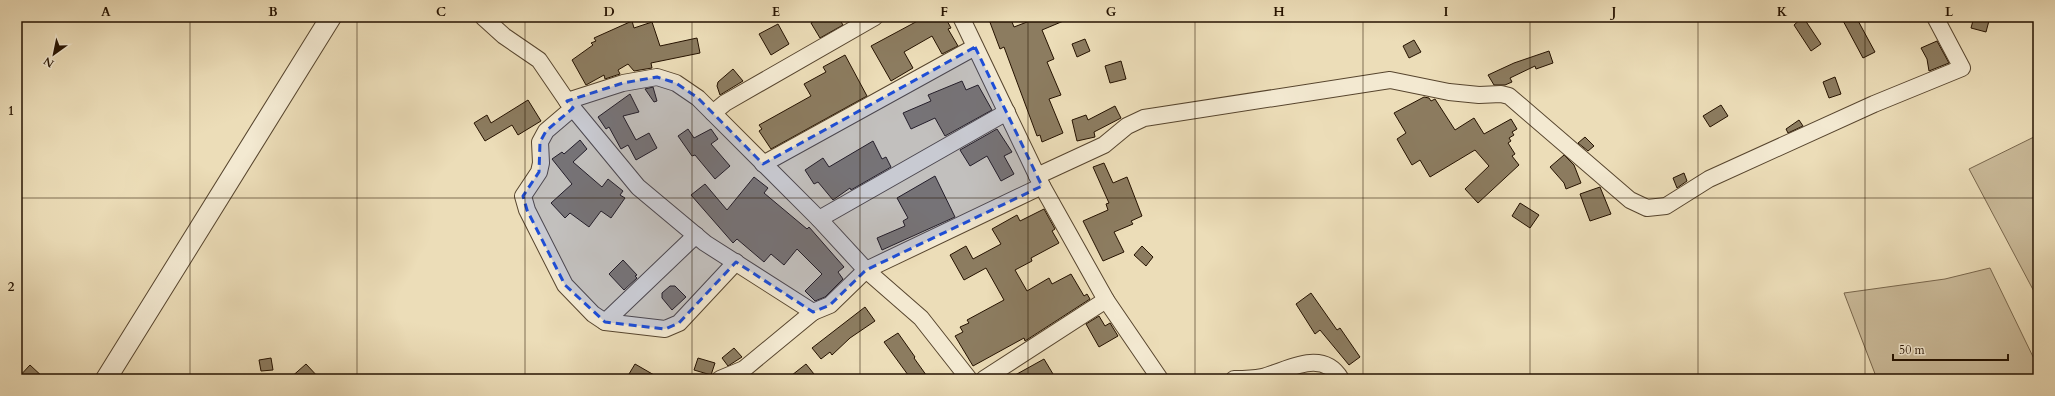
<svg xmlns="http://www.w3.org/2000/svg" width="2055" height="396" font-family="Cardo,serif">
	<rect width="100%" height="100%" fill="#ecddb8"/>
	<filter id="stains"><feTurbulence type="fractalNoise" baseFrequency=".005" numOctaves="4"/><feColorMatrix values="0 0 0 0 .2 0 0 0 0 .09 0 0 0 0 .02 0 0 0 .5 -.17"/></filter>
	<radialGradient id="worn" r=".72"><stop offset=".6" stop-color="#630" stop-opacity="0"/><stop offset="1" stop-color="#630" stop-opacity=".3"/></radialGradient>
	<g fill="#caba99" stroke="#78664c">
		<polygon points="2038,135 2038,299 1969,169"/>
		<polygon points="1990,268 2038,367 2038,379 1877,379 1844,293 1945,279"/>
	</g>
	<g fill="#8c7c60" stroke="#251200">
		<polygon points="820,17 838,17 843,25 820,38 811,23"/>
		<polygon points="925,17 945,17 951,28 948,29 958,46 942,54 932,36 904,52 913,68 891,81 871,46"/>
		<polygon points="988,17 1010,17 1014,27 1040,17 1073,17 1042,30 1054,59 1047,62 1061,95 1049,99 1063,133 1042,142 1040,135 1037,136 1004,47 1000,49"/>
		<polygon points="1803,17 1821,44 1811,51 1794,25"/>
		<polygon points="1841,17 1856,17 1875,52 1863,58"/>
		<polygon points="1974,17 1990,17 1986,32 1971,28"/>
		<polygon points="632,21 634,28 652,22 660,46 697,38 700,53 651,63 652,68 634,71 628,64 618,70 620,74 605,79 604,75 586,85 572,60 593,45 591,43 596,41 594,38"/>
		<polygon points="778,24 789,44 771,55 759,34"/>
		<polygon points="1085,39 1090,51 1077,57 1072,44"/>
		<polygon points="1414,40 1421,52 1409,58 1403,46"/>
		<polygon points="1937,41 1949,63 1929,71 1927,59 1921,48"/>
		<polygon points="1549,51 1553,63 1536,69 1535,66 1510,78 1512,82 1505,85 1494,85 1488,75 1514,63"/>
		<polygon points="845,55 867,96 771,149 759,131 762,129 759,125 811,96 804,84 826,72 823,67"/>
		<polygon points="1121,61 1126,79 1110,83 1105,66"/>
		<polygon points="733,69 743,81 720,95 717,86 718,82"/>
		<polygon points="1835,77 1841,94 1829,98 1823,82"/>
		<polygon points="962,81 966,90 978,85 992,110 945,136 935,118 911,129 903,113 931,101 928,95"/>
		<polygon points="653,87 657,101 654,102 645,89"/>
		<polygon points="630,94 639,112 623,116 636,140 649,133 657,148 636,160 628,145 621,149 609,127 606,129 598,117"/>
		<polygon points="1424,97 1429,98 1431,101 1435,99 1455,130 1474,118 1484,134 1511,119 1517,129 1512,132 1514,135 1509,138 1511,141 1508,143 1515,154 1512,156 1519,165 1478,203 1465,189 1489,166 1475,150 1430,177 1420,160 1412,165 1397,139 1406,133 1394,113"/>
		<polygon points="528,100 541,121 518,135 512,125 485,141 474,123 487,115 491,123"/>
		<polygon points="1721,105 1728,116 1710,127 1703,116"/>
		<polygon points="1115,106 1121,118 1094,132 1095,137 1077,141 1072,120 1086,115 1088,120"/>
		<polygon points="1799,120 1803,126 1788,133 1786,129"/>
		<polygon points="688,129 694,138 711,129 718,139 711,144 730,166 715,179 695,155 692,156 678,136"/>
		<polygon points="997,129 1012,152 1004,156 1014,174 1001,181 987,156 970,166 960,150"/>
		<polygon points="1585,137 1594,146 1588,151 1578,143"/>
		<polygon points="580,140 587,149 573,162 602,187 608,179 623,191 620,195 625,198 611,218 601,211 589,227 570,213 565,218 551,203 572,184 552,159 562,152 564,154"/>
		<polygon points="873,141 882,159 886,157 891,167 851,190 850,188 833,200 818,182 814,184 805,170 823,158 829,167"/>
		<polygon points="1564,155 1574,165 1581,183 1566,189 1564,183 1550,167"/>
		<polygon points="1104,163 1113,183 1127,177 1142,216 1131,221 1133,224 1114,232 1124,252 1103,261 1083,221 1108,210 1106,204 1109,203 1093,167"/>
		<polygon points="1684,173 1687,181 1677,188 1673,178"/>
		<polygon points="935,176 955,217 882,250 877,238 905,226 903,221 908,218 897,198"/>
		<polygon points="754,177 768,188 764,193 807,229 809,227 844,267 838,272 843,279 825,297 815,301 805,291 822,274 797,249 784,265 771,254 764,262 737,239 733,243 691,195 705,184 727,210"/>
		<polygon points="1600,187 1611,214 1590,221 1580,194"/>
		<polygon points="1520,203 1539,215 1530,228 1512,216"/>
		<polygon points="1044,209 1055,229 1052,231 1059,243 1031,258 1032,261 1015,270 1027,291 1049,278 1052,284 1071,274 1084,296 1087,294 1090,299 1025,341 1024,338 973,366 955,336 963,332 960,327 969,323 967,320 1004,300 986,268 964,280 950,255 966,246 973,259 1001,244 992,229 1017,215 1020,221"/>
		<polygon points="1142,246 1153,257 1146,266 1134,255"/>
		<polygon points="623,260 637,275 635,276 637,278 624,290 609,274"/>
		<polygon points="670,286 675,286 686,297 672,310 662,298 662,293"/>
		<polygon points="1311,293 1337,330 1340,328 1360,357 1349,365 1320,330 1315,334 1296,304"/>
		<polygon points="865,307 875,321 850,338 832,355 830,352 821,359 812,348"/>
		<polygon points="1099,316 1105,326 1110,323 1118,336 1099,347 1086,324"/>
		<polygon points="898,333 915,357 914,358 929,379 911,379 884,342"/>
		<polygon points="734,348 742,357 728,366 722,358"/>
		<polygon points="271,358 273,370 261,371 259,360"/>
		<polygon points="698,358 715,363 711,375 694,370"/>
		<polygon points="1044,359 1053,374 1043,379 1008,379"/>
		<polygon points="306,364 320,379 289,379"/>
		<polygon points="635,364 661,379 638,379 629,374"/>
		<polygon points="806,364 818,379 787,379"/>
		<polygon points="30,365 45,379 17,379"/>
	</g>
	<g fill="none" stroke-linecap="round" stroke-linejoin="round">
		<g stroke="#57452e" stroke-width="18">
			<g id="minor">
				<polyline points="483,17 504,36 539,60 567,101 638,187 705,243 813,312 830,305 866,270 1042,186"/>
				<polyline points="961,17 1042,186 1106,300 1160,379"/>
				<polyline points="567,101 623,83 657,77 676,83 698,98 819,219 866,270 921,318 969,379"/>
				<polyline points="573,108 546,131 540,142 541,163 539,172 523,196 527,210 565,285 593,314 605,322 665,329 679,323 736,262"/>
				<polyline points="713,113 725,103 875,17"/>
				<polyline points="763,164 975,47"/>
				<polyline points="1037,176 1104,145 1127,126 1144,118 1390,80 1449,92 1479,95 1501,94 1509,96 1630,200 1647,208 1666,206 1709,179 1874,104 1962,68 1935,17"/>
				<polyline points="819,219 1007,112"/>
				<polyline points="605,322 696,235"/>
				<polyline points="720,379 744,369 813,312"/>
				<polyline points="984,379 1106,300"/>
				<path d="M1234,379c9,0 19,0 28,-2 25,-6 60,-30 79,2"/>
			</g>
		</g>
		<g stroke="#57452e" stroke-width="22">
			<polyline id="tertiary" points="106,379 331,17"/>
		</g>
		<use href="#minor" stroke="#f3e9d1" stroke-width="16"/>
		<use href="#tertiary" stroke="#f3e9d1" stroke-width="20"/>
	</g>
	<path fill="#1d4ed8" fill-opacity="0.2" stroke="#1d4ed8" stroke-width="3" stroke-dasharray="8 5" stroke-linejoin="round" d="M975,47l67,139 -176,84 -36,35 -17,7 -77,-50 -57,61 -14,6 -60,-7 -40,-37 -38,-75 -4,-14 16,-24 1,-30 6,-11 27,-23 -6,-7 56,-18 34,-6 19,6 22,15 65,66z"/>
	<path fill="none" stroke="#251200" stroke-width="1" stroke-opacity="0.55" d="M190,17v362M357,17v362M525,17v362M692,17v362M860,17v362M1028,17v362M1195,17v362M1363,17v362M1530,17v362M1698,17v362M1865,17v362M17,198h2021"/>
	<rect width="2055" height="396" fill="none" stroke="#ecddb8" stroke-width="44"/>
	<g transform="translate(54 54) rotate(213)" stroke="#f3e9d1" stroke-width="3" paint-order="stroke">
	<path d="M0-3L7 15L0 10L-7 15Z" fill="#251200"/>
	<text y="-6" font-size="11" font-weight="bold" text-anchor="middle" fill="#251200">N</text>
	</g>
	<path d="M1893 354v6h115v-6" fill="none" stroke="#251200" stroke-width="2"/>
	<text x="1899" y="354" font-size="12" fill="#251200" stroke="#f3e9d1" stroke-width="3" paint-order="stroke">50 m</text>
	<rect x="22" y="22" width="2011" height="352" fill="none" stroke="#251200" stroke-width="1.5"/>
	<g font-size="13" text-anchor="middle" font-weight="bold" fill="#251200">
		<text x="106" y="16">A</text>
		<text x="273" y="16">B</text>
		<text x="441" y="16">C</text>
		<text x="609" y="16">D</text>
		<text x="776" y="16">E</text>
		<text x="944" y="16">F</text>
		<text x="1111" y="16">G</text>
		<text x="1279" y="16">H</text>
		<text x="1446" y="16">I</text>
		<text x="1614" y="16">J</text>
		<text x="1782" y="16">K</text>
		<text x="1949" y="16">L</text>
		<text x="11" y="115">1</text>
		<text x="11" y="291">2</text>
	</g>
	<rect width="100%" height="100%" filter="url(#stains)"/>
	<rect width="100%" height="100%" fill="url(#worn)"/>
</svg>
